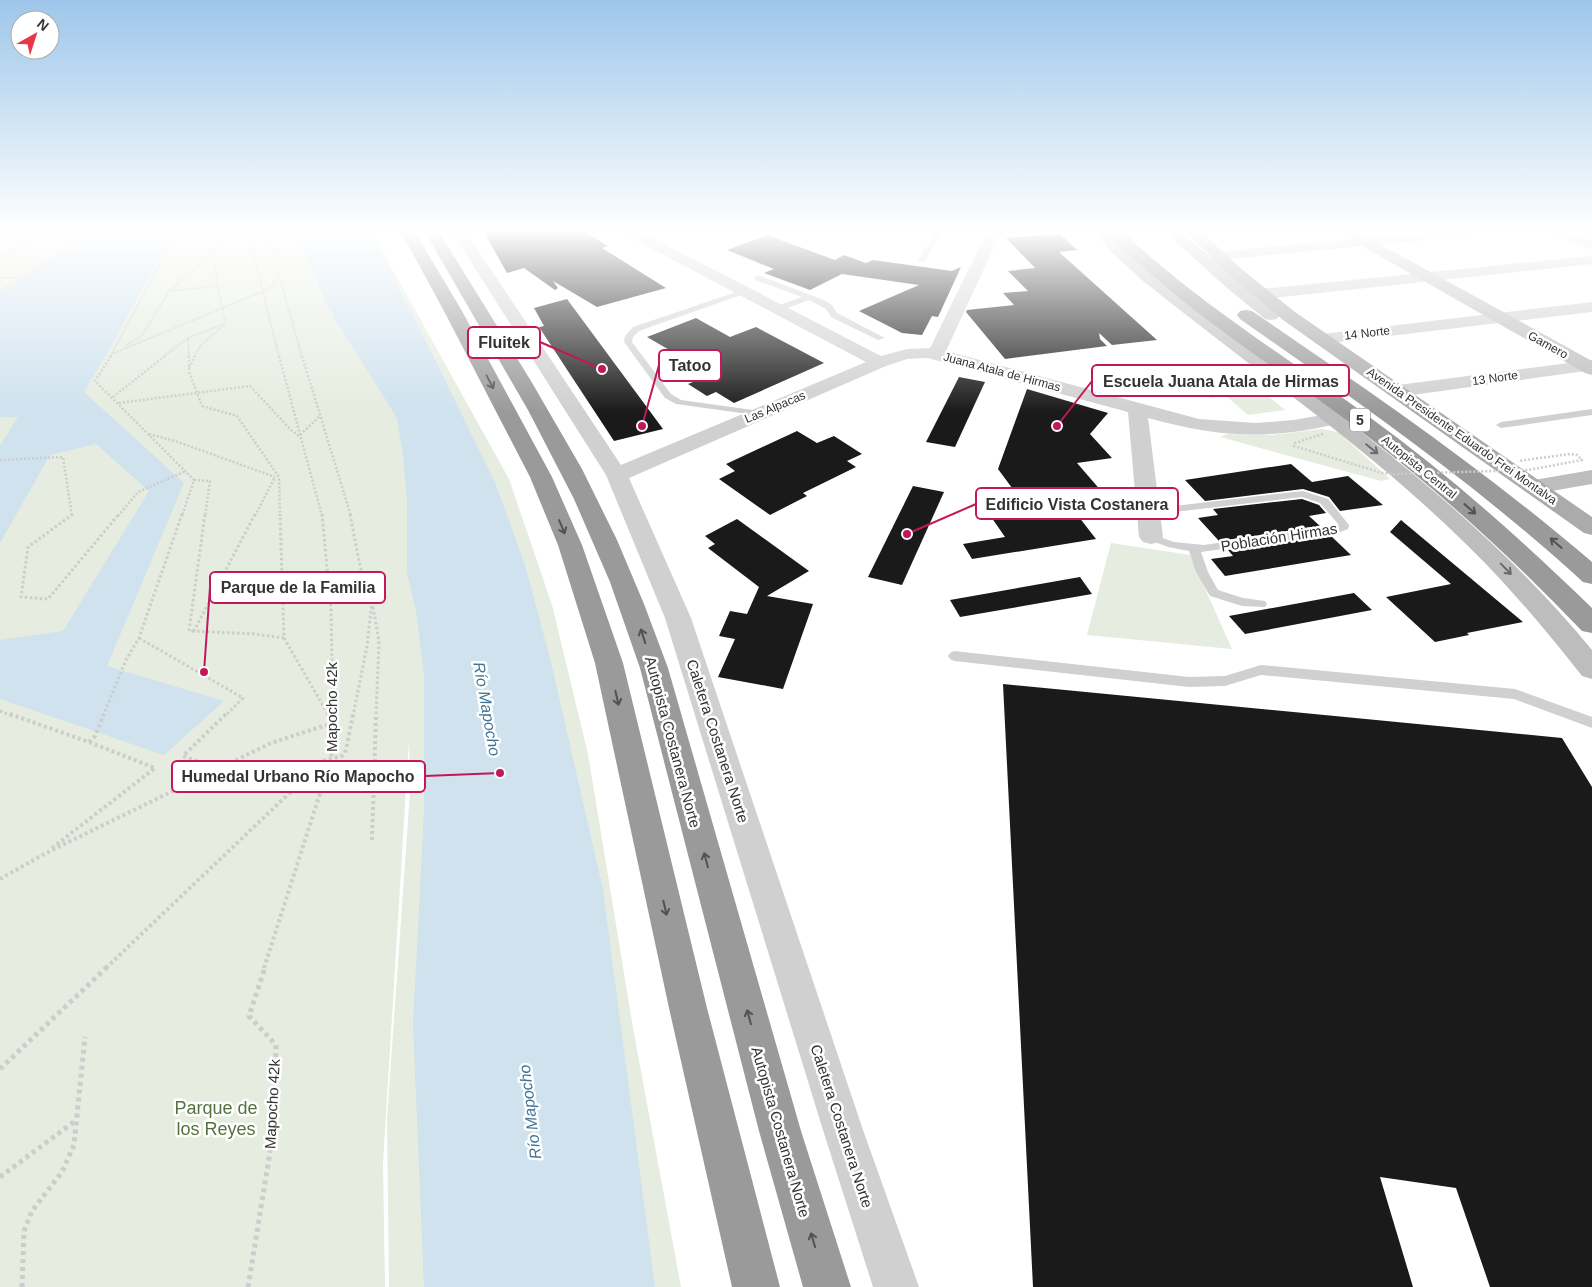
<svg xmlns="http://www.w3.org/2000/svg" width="1592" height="1287" font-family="Helvetica,sans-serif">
	<rect width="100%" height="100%" fill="#fff"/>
	<g fill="#e6ecdf">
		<polygon points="0,232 375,232 388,261 509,479 552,605 588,754 633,1028 681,1287 389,1287 387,1119 410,792 409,740 383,1163 385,1287 0,1287"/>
		<polygon points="1247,379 1285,410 1248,415 1226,396 1211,398 1197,386"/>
		<polygon points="1322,429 1338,432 1390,479 1381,481 1220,437 1227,434 1272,435"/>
		<polygon points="1111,543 1190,555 1232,649 1087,635"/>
	</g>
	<g fill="#cfe2ee">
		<polygon points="99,232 173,232 112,345 84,392 184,483 107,666 224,701 164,755 0,699 0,640 63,631 149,491 96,444 50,455 0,543 0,446 18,417 0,417 0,293"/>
		<polygon points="297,232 370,232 434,357 496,485 525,565 551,662 603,890 655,1287 424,1287 413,1024 424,811 424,674 416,611 407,572 407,499 403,456 397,418 328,308"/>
	</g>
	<g fill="#1a1a1a">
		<polygon points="484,232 585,232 608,246 602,248 666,288 597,307 553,281 558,288 555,290 524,268 507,273"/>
		<polygon points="1060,234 1077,250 1059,252 1157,340 1112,345 1099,333 1100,339 1107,346 1005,359 966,312 967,310 1014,305 1003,293 1028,291 1008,271 1035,268 1006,238"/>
		<polygon points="767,235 835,260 844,255 866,263 873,260 952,271 961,267 938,317 932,316 922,335 902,333 859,311 919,285 842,274 810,290 764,273 774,269 727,250"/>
		<polygon points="567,299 598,341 663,429 614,441 539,327 544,326 534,308"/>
		<polygon points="696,318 730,337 756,327 824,363 734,403 716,392 707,396 688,384 698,380 681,370 688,367 671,357 678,355 647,337"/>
		<polygon points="959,377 985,382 955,447 926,442"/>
		<polygon points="1027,389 1108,413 1090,434 1112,458 1077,463 1103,493 1065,499 1096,539 972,559 963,544 1005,537 978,498 1015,492 998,469"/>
		<polygon points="797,431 817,443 834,436 862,454 847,461 856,467 803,493 807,496 770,515 719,479 735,471 726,464"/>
		<polygon points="1291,464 1312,482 1348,476 1383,505 1340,511 1329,497 1303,489 1205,501 1185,480"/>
		<polygon points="913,486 944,492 902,585 868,577"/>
		<polygon points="1302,499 1319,505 1326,513 1309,516 1320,526 1219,541 1198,518 1218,515 1213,509"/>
		<polygon points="737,519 809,571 767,596 813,604 783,689 718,677 735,639 719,636 730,611 747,614 759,587 708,548 715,544 705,536"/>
		<polygon points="1401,520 1523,622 1467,633 1469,635 1435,642 1386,597 1451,584 1390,532"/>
		<polygon points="1331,536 1351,555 1225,576 1211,559 1233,556 1228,550"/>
		<polygon points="1080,577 1092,594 960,617 950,600"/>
		<polygon points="1354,593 1372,610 1245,634 1229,616"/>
		<polygon points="1003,684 1562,738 1592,787 1592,1287 1490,1287 1456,1188 1380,1177 1413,1287 1033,1287"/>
	</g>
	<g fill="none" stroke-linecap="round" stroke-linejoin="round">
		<g stroke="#cdcdcd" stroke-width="2" stroke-dasharray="1 1" stroke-linecap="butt">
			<polyline points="248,232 279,357"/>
			<polyline points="267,232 302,357"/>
			<polyline points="0,259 42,232"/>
			<polyline points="0,278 19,278"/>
			<polyline points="170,290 212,253"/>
			<polyline points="0,291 95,232"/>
			<polyline points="219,292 212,252 223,232"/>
			<polyline points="125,346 142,336 169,291 218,286"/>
			<polyline points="112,353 177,232"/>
			<polyline points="110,357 112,354 271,288 278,275"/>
			<polyline points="163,357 188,338"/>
			<polyline points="189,357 188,338 226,323"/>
			<polyline points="194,357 201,345 224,325"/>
		</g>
		<g stroke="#cdcdcd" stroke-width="2.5" stroke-dasharray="2 2" stroke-linecap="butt">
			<polyline points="111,356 95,381 194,480 182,516"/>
			<polyline points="189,356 189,372"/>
			<polyline points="279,356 322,516"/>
			<polyline points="302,356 351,516"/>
			<polyline points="189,368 195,356"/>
			<polyline points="113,397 165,356"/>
			<polyline points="119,403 250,386 291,430 299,436 319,417"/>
			<polyline points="202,406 237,416 279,477 280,516"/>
			<polyline points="149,434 175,441 275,477"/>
			<polyline points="0,460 63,457 72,516"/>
			<polyline points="194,480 210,481 205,516"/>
			<polyline points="118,516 138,492 186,471"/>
			<polyline points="255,516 275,477"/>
		</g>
		<g stroke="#cdcdcd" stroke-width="3" stroke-dasharray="2.5 2.5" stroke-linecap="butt">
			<polyline points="73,514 28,547 21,597 48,599 119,514"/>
			<polyline points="255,514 194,631 255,634 284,638 280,514"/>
			<polyline points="322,514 331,610 333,716"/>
			<polyline points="350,514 360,566 372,601 367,646 353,716"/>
			<polyline points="373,607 379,641 376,716"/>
			<polyline points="194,631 189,631 205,514"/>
			<polyline points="139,638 243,698 225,716"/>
			<polyline points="284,638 329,716"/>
			<polyline points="0,711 13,716"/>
			<polyline points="103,716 126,660 139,638 182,514"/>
		</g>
		<g stroke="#cdcdcd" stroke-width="4" stroke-dasharray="3 3" stroke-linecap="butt">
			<polyline points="10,714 89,742 155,768"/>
			<polyline points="89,742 95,736 104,714"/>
			<polyline points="220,769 183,756 226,714"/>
			<polyline points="372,840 376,714"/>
			<polyline points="52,848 155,768"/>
			<polyline points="0,879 46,853 271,743 333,723 328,714"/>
			<polyline points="106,968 323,761 342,756 346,750 353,714"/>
			<polyline points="264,968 331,759 333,714"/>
		</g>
		<g stroke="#cdcdcd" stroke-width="5" stroke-dasharray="4 4" stroke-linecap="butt">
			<polyline points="0,1069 107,967"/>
			<polyline points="0,1177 75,1121"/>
			<polyline points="22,1287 24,1231 32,1211 62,1172 74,1145 85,1037"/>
			<polyline points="248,1287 273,1134 276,1045 249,1016 265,967"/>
		</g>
		<g fill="#d0d0d0" fill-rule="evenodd">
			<polygon points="936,232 942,232 925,261 919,261 918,259"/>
			<polygon points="755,276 761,276 824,300 832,305 837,313 885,338 878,340 831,317 826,309 809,300 780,311 774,311 774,307 802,297 755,280"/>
			<polygon points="742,290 749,292 639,331 633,337 632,342 671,394 681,400 760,411 765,414 763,416 676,404 665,398 624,342 625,336 633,327"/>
			<polygon points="1592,409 1592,415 1501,428 1496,425 1501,422"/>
			<polygon points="1303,491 1328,499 1349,525 1348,529 1338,533 1201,552 1208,572 1218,590 1243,598 1265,601 1267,604 1265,607 1242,606 1210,596 1196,572 1189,551 1168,547 1147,539 1146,537 1151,534 1174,542 1204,545 1339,525 1320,503 1302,497 1149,515 1144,512 1149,509"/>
			<polygon points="954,651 1189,677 1225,676 1261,665 1515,689 1592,717 1592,728 1514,699 1261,675 1225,686 1189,687 954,661 950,659 948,656 950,653"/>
		</g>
		<g fill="#d0d0d0" fill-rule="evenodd">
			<path d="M452,232h14l155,233 245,-103 -240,-127 -2,-3h17l240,124 26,-7 23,-1 57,-116h14l-55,119 253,68 57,4 38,-3 39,-7 7,2 3,4 -3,4c-71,18 -123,14 -192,-5l15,119 -4,5 -8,2 -8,-2 -4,-5 -11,-125 -200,-54 -21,1 -21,7 -257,112 62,140 172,512 56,157h-46l-50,-157 -158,-512 -59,-143z"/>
			<polygon points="1426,232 1474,232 1467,236 1218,260 1213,259 1211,256 1213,253 1218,252"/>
			<polygon points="1554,232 1572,232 1592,241 1592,250 1556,235"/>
			<polygon points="1592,256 1592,264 1262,299 1256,297 1254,294 1256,291 1262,289"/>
			<polygon points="1592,302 1592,312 1322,344 1316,343 1313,339 1316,335 1322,334"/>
			<polygon points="1592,360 1592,370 1398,397 1391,395 1389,391 1391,387 1398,385"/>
		</g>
		<g fill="#bdbdbd" fill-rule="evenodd">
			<path d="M1094,232h15l13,15 32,27c152,118 314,225 438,376v29l-10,-3c-43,-55 -88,-107 -139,-154 -94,-88 -201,-161 -301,-242l-30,-27z"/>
			<polygon points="1165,232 1180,232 1277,311 1280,315 1277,319 1271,320 1265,319 1227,288"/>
			<polygon points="1341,232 1358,232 1592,361 1592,375 1585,373 1343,235"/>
			<polygon points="1592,470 1592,484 1534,494 1526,492 1523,487 1526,482 1534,480"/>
		</g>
		<polygon fill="#ababab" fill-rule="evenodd" points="1186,232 1201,232 1244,271 1295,312 1592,517 1592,535 1584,533 1283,320 1232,277"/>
		<g fill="#9a9a9a" fill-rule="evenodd">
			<polygon points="401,232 415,232 462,311 552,477 582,545 623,663 707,1008 780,1287 732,1287 669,1008 595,663 558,545 530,477 444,311"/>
			<polygon points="425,232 439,232 531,381 582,469 617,540 644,604 668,668 801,1131 851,1287 803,1287 759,1131 640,668 610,582 574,499 528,410"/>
			<path d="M1108,232h15c75,71 162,124 245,184 80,58 153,123 224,192v25l-10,-2c-71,-74 -146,-143 -228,-205 -67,-51 -140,-96 -203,-152 -13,-11 -35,-28 -43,-42z"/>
			<path d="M1246,310l6,1c117,80 233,159 340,251v22l-9,-2c-107,-98 -225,-180 -343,-263l-3,-4 3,-4z"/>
		</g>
		<polyline stroke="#cdcdcd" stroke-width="2" stroke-dasharray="1 1" stroke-linecap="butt" points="219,292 225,321"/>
		<g stroke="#cdcdcd" stroke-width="2.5" stroke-dasharray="2 2" stroke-linecap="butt">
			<polyline points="189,372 202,406"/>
			<polyline points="1323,434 1295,443 1294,446 1382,473 1394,474 1528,470 1582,460 1577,455 1570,454 1518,461"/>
		</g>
	</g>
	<defs><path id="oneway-shaft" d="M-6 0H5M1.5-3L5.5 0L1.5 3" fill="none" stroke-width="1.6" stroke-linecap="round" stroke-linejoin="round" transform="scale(1.25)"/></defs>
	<g stroke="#525252">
		<use href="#oneway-shaft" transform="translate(490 382) rotate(62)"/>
		<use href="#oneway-shaft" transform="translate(1470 509) rotate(41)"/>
		<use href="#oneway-shaft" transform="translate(562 527) rotate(67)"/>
		<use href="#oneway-shaft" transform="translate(1556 543) rotate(-139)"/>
		<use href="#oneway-shaft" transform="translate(643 636) rotate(-108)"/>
		<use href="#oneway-shaft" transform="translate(617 698) rotate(77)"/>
		<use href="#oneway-shaft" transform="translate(706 860) rotate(-105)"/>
		<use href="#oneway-shaft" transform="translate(665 908) rotate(77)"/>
		<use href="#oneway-shaft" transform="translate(749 1017) rotate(-105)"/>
		<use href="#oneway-shaft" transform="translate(813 1240) rotate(-107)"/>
	</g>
	<g stroke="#6a6a6a">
		<use href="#oneway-shaft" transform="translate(1372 449) rotate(39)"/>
		<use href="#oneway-shaft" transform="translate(1506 569) rotate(46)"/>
	</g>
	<linearGradient id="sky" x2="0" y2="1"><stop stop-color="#9ec6ea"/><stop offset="0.56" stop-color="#fff"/><stop offset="1" stop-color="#fff" stop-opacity="0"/></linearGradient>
	<rect width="1592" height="412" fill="url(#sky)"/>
	<g text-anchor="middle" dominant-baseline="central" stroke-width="5" stroke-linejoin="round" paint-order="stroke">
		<g font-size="12" fill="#333" stroke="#fff">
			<text transform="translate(1367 333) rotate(-7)">14 Norte</text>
			<text transform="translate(1548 345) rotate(29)">Gamero</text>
			<text transform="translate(1002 372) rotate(15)">Juana Atala de Hirmas</text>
			<text transform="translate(1495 378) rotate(-8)">13 Norte</text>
			<text transform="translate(775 407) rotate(-23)">Las Alpacas</text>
			<text transform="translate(1462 436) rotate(35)">Avenida Presidente Eduardo Frei Montalva</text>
			<text transform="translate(1419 467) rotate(39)">Autopista Central</text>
		</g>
		<rect fill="#fff" stroke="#707070" stroke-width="1" x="1350" y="408.5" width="20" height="23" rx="4"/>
		<g font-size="14" font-weight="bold" fill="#333">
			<text x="1360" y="420">5</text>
		</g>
		<g font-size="15" fill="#333" stroke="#fff">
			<text transform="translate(1279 537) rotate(-9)">Población Hirmas</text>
			<text transform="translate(331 707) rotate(-90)">Mapocho 42k</text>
			<text transform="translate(718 741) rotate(72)">Caletera Costanera Norte</text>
			<text transform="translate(673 742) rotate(75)">Autopista Costanera Norte</text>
			<text transform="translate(272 1104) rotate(-87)">Mapocho 42k</text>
			<text transform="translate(842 1126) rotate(72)">Caletera Costanera Norte</text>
			<text transform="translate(781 1132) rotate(74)">Autopista Costanera Norte</text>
		</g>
		<g font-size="16" font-style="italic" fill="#3f7597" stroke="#fff">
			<text transform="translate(487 709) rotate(80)">Río Mapocho</text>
			<text transform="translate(530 1112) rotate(-97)">Río Mapocho</text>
		</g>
		<g font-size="18" fill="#56703f" stroke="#fff">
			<text x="216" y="1108">Parque de<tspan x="216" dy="21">los Reyes</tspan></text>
		</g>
	</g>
	<path fill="none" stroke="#c2185b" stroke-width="2" d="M602 369L540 342M642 426L659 365M1057 426L1092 381M907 534L976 504M204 672L210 587M500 773L425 776"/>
	<g fill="#c2185b" stroke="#fff" stroke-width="2">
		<circle cx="602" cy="369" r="5"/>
		<circle cx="642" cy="426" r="5"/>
		<circle cx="1057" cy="426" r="5"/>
		<circle cx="907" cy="534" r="5"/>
		<circle cx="204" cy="672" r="5"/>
		<circle cx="500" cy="773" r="5"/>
	</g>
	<g fill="#fff" stroke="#c2185b" stroke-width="2">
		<rect x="468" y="327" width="72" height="31" rx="5"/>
		<rect x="659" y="350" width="62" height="31" rx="5"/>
		<rect x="1092" y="365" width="257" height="31" rx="5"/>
		<rect x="976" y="488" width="202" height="31" rx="5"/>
		<rect x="210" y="572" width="175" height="31" rx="5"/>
		<rect x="172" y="761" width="253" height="31" rx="5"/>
	</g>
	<g font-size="16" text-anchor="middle" font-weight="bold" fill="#333">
		<text x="504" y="348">Fluitek</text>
		<text x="690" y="371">Tatoo</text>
		<text x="1221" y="387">Escuela Juana Atala de Hirmas</text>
		<text x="1077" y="510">Edificio Vista Costanera</text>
		<text x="298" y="593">Parque de la Familia</text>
		<text x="298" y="782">Humedal Urbano Río Mapocho</text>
	</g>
	<g transform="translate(35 35) rotate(39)"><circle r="24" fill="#ffffff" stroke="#adadad"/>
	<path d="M0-4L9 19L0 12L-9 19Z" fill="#e63946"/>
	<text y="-8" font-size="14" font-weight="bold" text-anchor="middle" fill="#333333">N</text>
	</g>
</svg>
